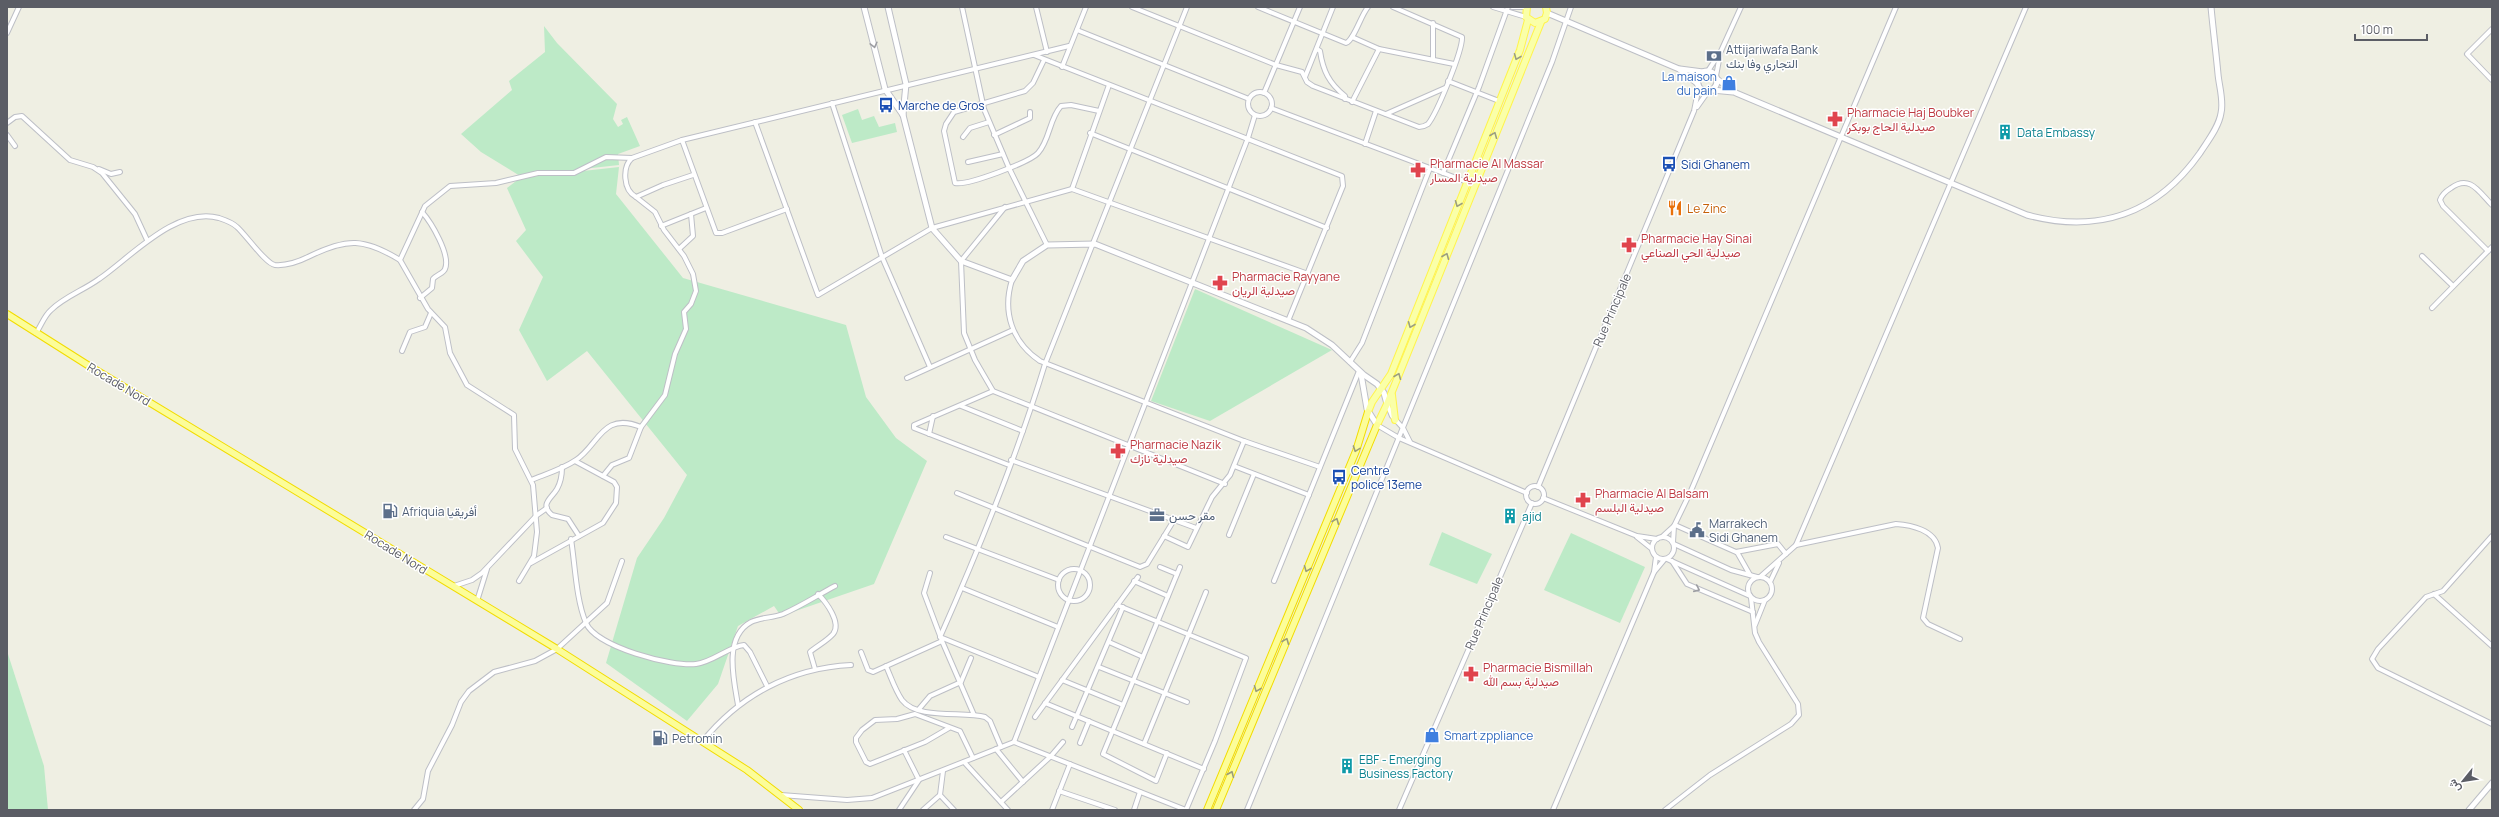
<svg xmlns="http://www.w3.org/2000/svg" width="2499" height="817" font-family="Manrope,Vazirmatn,sans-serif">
	<rect width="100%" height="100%" fill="#efefe3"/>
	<g fill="#bdeac7">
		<polygon points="544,26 557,43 617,104 613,119 618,127 623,124 621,120 627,117 640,146 618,154 619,165 520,176 481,152 461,134 512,90 509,81 545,52"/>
		<polygon points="858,109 862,120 874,116 879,127 895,123 897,132 852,143 842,115"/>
		<polygon points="619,167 616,194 683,278 846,325 866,397 896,438 927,461 874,584 781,616 774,606 738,626 718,684 687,721 606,663 637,558 664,518 687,475 587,351 547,381 519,330 543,277 516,241 526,230 507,188 520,178"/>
		<polygon points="1195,289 1332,350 1210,421 1151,401"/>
		<polygon points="1442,532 1492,554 1477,584 1429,565"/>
		<polygon points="1571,533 1645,567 1620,623 1544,590"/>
		<polygon points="7,651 44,766 48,810 7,810"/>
	</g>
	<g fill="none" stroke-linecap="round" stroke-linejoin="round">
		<g stroke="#bdbfc6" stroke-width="6">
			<g id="minor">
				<polyline points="962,7 984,109 1009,168 1047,245"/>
				<polyline points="1036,7 1047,52"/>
				<path d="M1132,7l144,58 26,7 5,10 6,4 106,41c4,0 6,-1 9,-3 9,-11 35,-74 34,-87l-69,-30"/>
				<path d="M1258,7l88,36c8,-3 15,-28 22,-36"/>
				<polyline points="1493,7 1526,17"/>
				<polyline points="1512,7 1525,7"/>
				<polyline points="2492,29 2467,54 2492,80"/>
				<polyline points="1077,30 1249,99"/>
				<polyline points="7,33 19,7"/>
				<polyline points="1352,37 1379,49 1454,64"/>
				<path d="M1317,49l3,2c3,20 9,32 25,45v3"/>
				<polyline points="1034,55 1342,176 1343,186 1288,321"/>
				<polyline points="1433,58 1433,23"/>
				<path d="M1044,60l-11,23 -8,8 -71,21 -8,12 -2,7 11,52c12,3 75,-21 83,-30 12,-13 11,-34 23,-47l10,-1 28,6"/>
				<polyline points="1062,67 1086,7"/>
				<polyline points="1708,71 1721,51 1741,7"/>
				<polyline points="1716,76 1720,55"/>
				<polyline points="1305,77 1333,7"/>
				<polyline points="1448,81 1499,101"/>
				<circle cx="1260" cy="104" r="12"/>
				<polyline points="1264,93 1300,7"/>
				<polyline points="1352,102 1379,49"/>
				<polyline points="832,103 882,257 930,367"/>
				<polyline points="1697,107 1709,90"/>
				<polyline points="1271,108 1467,182"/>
				<polyline points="1386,114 1445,88"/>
				<polyline points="755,122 818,295 932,228 1072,189 1308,274"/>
				<polyline points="7,123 15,117 22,116 70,160 93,167 102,173 135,214 147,240"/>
				<polyline points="1090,133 1327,228"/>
				<polyline points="7,135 15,146"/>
				<polyline points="994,135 1030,118 1030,112"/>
				<polyline points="963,137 970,128 989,122"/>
				<polyline points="682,140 716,233 722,233 787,209"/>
				<polyline points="1365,144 1376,111"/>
				<polyline points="968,162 1003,154"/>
				<polyline points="99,169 111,174 120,172"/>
				<polyline points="1443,173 1479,87 1508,7"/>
				<path d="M693,175l-30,10 -27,12c-13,-7 -14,-30 -4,-39l50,-18 387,-94"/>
				<polyline points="1072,189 1109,85"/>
				<polyline points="1005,207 961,261 964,333 975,360 993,391 1225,484"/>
				<polyline points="661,226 706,208"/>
				<polyline points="679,249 693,236 691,214"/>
				<path d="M2488,251l-45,-45 -3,-6c2,-6 6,-9 11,-12 19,-14 28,4 41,17"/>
				<polyline points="2422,256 2453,286"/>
				<path d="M1012,280c-10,32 0,62 28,81l204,80 76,26"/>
				<path d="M420,298l12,-10 1,-9c3,-4 11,-6 12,-10 6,-14 -14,-47 -23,-57"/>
				<polyline points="2432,308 2492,247"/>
				<path d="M36,333c5,-7 8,-17 15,-23 13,-13 33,-20 48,-31 31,-21 77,-73 120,-61 6,2 14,5 18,9 9,8 29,37 38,38 12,1 25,-4 35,-9 37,-18 54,-18 90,4"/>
				<polyline points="402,351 410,332 425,327 431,313"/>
				<polyline points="1350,362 1362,343 1430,168"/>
				<polyline points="907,378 1013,330"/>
				<polyline points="993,391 914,425 914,428 1009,465"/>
				<polyline points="1387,404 1392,416 1403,428 1410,442"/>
				<polyline points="961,406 1023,431"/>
				<polyline points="1377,425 1399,438 1527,493"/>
				<polyline points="929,434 933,416"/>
				<polyline points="1011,460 1196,528"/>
				<polyline points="1234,466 1309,495"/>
				<path d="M562,467c0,8 -1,15 -5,22 -5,9 -18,15 -5,26l16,4 11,17"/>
				<polyline points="603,476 612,465 629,458 641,427 665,395 675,354 686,329 684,312 691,304 696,291 693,274 684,256 664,230 655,212 636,197"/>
				<path d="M531,480c15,-6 32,-11 45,-20 23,-15 26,-49 65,-33"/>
				<circle cx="1535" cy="495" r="9"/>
				<polyline points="1538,487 1694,111 1699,86"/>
				<polyline points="957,493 1140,567 1147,564 1174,520"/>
				<polyline points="1543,498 1637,536 1657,539"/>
				<polyline points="1675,525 1736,552 1778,544 1786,554"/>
				<polyline points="1229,535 1254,474"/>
				<polyline points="1164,536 1188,547 1212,497 1230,475 1244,441"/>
				<polyline points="2492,536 2443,591 2426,597 2378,649 2372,659 2378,668 2492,724"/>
				<circle cx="1663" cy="548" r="11"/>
				<polyline points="946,537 1059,580"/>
				<polyline points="1637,537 1652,549"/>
				<polyline points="1662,537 1674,526 1690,493 1896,7"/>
				<path d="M571,539c4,25 5,61 15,84 10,24 86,44 110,41 17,-2 34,-18 48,-19l6,7 17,34"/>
				<polyline points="1673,542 1674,526"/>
				<polyline points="1674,544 1731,570 1757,577"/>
				<path d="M1796,545l100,-21c15,1 39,6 42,24l-15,70 5,6 32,15"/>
				<polyline points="1737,552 1750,575"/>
				<polyline points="1667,559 1750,596"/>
				<polyline points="1672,561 1687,584 1753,612"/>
				<polyline points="531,563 603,523 616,503 617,487 614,482 575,461"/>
				<polyline points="1160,567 1177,574"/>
				<circle cx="1074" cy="585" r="16"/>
				<polyline points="1654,572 1664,560"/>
				<polyline points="930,573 924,593 942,641 974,715"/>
				<circle cx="1760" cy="589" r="12"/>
				<polyline points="1760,577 1796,545 2026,7"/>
				<polyline points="519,581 534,556 537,532 533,485 515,449 514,415 467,385 450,353 445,327 428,309 400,260 425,206 450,186 496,183 538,173 574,173 606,157 632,158"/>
				<polyline points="1134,581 1168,596"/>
				<polyline points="1274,581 1359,371"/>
				<polyline points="1770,582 1779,563"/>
				<polyline points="454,586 472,580 482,573 537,515 547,508"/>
				<polyline points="962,588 1058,627"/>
				<polyline points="2434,594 2492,646"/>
				<polyline points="477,601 487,569"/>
				<polyline points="1755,625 1765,600"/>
				<polyline points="1109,642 1143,657"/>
				<polyline points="861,652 868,670 873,672 942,641"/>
				<path d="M886,666c5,11 9,24 16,34 15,20 62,11 83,17l5,4 11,26"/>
				<polyline points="1099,667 1187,702"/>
				<path d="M815,669l-5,-17c7,-6 17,-11 23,-18 9,-11 -7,-32 -15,-40"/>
				<path d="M1039,677l-99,-40c39,-88 77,-181 105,-273l142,-357"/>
				<polyline points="1062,680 1123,705"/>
				<polyline points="1045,703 1204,769"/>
				<path d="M738,705c-4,-24 -15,-68 13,-83 10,-5 22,-4 32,-8 18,-8 35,-19 52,-28"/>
				<polyline points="919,709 930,696 961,682 971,658"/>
				<polyline points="1035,717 1138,577"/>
				<polyline points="1072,727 1123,607"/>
				<polyline points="949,728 925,742 870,764 866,762 856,742 856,738 862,730 875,720 897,719 915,714 960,731 973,758"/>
				<path d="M702,742c38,-47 89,-74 149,-77"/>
				<polyline points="1014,742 1248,138 1255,115"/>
				<polyline points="1080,743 1089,721"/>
				<polyline points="1144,744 1206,592"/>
				<polyline points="996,749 1023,782"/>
				<polyline points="1167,753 1156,781 1103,754 1180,567"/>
				<polyline points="964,762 1008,810"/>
				<polyline points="943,771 940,795 954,810"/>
				<polyline points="1059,791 1115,810"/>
				<polyline points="781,795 847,800 872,798 1014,742 1186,810 1215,741 1246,658 1117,605"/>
				<polyline points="1001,802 1051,756 1063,742"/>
				<polyline points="414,810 423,799 428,771 452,725 461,702 469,691 494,672 535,661 557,649 607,603 622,561"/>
				<polyline points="899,810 919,780 904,750"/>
				<polyline points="923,810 940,795"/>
				<polyline points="1052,810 1070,764"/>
				<polyline points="1134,810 1140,792"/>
				<polyline points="1247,810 1552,62 1571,7"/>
				<polyline points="1399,810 1532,503"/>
				<polyline points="1553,810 1654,572 1656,557"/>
				<polyline points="1665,810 1710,775 1791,724 1799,715 1798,704 1759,642 1755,633 1751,598"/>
			</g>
		</g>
		<g stroke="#bdbfc6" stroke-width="7">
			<g id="tertiary">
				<polyline points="864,7 885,89 903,115 932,228 961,261 1012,280 1023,261 1047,245 1095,244 1306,328 1332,345 1364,375 1377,384 1384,393 1387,404"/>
				<polyline points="888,7 906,84 903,115"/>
				<polyline points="1547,13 1679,69 1698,84"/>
				<polyline points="1680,69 1703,72"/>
				<circle cx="1707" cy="81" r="10"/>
				<path d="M1717,79l19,14 291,122c71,19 130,-1 173,-62 7,-11 19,-26 21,-40 3,-12 -2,-27 -3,-39 -2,-22 -5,-45 -7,-67"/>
				<polyline points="1712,90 1733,92"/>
				<polyline points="1361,374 1367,409 1377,425"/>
				<polyline points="2469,810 2492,783"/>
			</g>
		</g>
		<g stroke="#fff44c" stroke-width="8">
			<g id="primary">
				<polyline points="1527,7 1526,17 1535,23 1545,19 1547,13 1546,7"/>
				<polyline points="1392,395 1395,420"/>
				<polyline points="1368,412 1372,402 1391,374 1520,50 1528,20"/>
				<polyline points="1377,425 1387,404 1541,22"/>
			</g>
		</g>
		<g stroke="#f2dc00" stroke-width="8">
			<g id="trunk">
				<polyline points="7,314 86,364 557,649 747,770 799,810"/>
				<polyline points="1207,810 1356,451 1368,412"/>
				<polyline points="1216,810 1377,425"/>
			</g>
		</g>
		<use href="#minor" stroke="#fff" stroke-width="4"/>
		<use href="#tertiary" stroke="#fff" stroke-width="5"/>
		<use href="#primary" stroke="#faffa8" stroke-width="6"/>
		<use href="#trunk" stroke="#fcfd99" stroke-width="6"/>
	</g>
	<defs><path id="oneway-chevron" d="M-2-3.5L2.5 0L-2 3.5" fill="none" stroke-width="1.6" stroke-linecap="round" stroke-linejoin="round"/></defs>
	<g stroke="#9d9ea3">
		<use href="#oneway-chevron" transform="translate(874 45) rotate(76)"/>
		<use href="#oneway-chevron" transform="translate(1697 589) rotate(24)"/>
	</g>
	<g stroke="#9b9e80">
		<use href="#oneway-chevron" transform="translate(1517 57) rotate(112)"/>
		<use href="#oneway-chevron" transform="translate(1494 135) rotate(-68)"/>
		<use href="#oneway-chevron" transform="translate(1458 204) rotate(112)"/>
		<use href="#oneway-chevron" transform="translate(1446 256) rotate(-68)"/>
		<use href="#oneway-chevron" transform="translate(1411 325) rotate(112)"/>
		<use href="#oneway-chevron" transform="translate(1398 376) rotate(-68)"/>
	</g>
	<g stroke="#9b9d7a">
		<use href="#oneway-chevron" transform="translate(1356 449) rotate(110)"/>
		<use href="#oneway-chevron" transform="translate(1336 521) rotate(-68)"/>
		<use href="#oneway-chevron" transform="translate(1307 569) rotate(112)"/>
		<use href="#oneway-chevron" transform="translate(1286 641) rotate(-68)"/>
		<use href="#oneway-chevron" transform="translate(1257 689) rotate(112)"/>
		<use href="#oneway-chevron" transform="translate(1231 774) rotate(-67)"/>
	</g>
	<defs>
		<g id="bank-bare" transform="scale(1.2)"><path d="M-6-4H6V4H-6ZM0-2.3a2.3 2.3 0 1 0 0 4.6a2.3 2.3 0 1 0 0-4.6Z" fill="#5c6f8a" stroke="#fff" stroke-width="2.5" paint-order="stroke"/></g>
		<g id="shop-bare" transform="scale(1.2)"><path d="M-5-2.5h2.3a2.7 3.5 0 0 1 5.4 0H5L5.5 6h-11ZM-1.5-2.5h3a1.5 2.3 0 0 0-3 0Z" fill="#3f7fe0" stroke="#fff" stroke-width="2.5" paint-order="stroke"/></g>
		<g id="bus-bare" transform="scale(1.2)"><path d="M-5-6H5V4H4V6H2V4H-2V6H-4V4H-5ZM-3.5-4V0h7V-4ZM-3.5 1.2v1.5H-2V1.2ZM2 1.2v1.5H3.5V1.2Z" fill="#1a4fb4" stroke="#fff" stroke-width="2.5" paint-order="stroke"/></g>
		<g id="pharmacy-bare" transform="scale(1.2)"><path d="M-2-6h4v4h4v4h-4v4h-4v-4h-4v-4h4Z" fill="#e0444e" stroke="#fff" stroke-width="2.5" paint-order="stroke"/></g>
		<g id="building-bare" transform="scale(1.2)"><path d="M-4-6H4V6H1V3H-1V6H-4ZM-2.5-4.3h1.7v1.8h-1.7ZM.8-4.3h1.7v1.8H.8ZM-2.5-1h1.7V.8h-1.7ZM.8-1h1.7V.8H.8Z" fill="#0f9aa8" stroke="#fff" stroke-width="2.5" paint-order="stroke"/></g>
		<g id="restaurant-bare" transform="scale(1.2)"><path d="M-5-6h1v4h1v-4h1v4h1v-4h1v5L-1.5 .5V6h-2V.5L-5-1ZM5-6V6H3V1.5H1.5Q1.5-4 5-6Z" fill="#e8710a" stroke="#fff" stroke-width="2.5" paint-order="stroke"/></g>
		<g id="fuel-bare" transform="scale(1.2)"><path d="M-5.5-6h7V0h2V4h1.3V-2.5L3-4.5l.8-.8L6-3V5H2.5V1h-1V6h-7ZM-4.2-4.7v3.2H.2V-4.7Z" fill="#5c6f8a" stroke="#fff" stroke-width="2.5" paint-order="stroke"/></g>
		<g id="office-bare" transform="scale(1.2)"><path d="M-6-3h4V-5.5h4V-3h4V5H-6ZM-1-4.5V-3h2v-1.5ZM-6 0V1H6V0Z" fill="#5c6f8a" stroke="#fff" stroke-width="2.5" paint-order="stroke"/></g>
		<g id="civic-bare" transform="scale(1.2)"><path d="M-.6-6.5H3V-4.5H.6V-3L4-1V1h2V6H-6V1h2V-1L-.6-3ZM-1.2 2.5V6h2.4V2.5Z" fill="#5c6f8a" stroke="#fff" stroke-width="2.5" paint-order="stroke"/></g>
	</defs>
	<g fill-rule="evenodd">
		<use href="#bank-bare" x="1714" y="56"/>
		<use href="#shop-bare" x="1729" y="83"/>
		<use href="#bus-bare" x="886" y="105"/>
		<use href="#pharmacy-bare" x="1835" y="119"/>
		<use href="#building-bare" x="2005" y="132"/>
		<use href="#bus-bare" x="1669" y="164"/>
		<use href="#pharmacy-bare" x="1418" y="170"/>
		<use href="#restaurant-bare" x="1675" y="208"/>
		<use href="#pharmacy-bare" x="1629" y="245"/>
		<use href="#pharmacy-bare" x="1220" y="283"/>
		<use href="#pharmacy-bare" x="1118" y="451"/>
		<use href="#bus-bare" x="1339" y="477"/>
		<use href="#pharmacy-bare" x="1583" y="500"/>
		<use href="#fuel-bare" x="390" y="511"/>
		<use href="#office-bare" x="1157" y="515"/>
		<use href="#building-bare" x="1510" y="516"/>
		<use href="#civic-bare" x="1697" y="530"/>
		<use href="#pharmacy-bare" x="1471" y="674"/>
		<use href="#shop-bare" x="1432" y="735"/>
		<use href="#fuel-bare" x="660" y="738"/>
		<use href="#building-bare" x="1347" y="766"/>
	</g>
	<g text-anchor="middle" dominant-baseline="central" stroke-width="3" stroke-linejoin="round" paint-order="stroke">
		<g font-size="12" fill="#4e5e75" stroke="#fff" text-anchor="start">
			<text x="1726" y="49">Attijariwafa Bank<tspan x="1726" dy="14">التجاري وفا بنك</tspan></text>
			<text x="402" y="511">Afriquia أفريقيا</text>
			<text x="1169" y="515">مقر حسن</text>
			<text x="1709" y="523">Marrakech<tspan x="1709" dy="14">Sidi Ghanem</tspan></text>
			<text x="672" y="738">Petromin</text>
		</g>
		<g font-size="12" fill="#366cbe" stroke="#fff" text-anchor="end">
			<text x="1717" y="76">La maison<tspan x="1717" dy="14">du pain</tspan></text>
			<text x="1444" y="735" text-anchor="start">Smart zppliance</text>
		</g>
		<g font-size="12" fill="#164399" stroke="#fff" text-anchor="start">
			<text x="898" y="105">Marche de Gros</text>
			<text x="1681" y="164">Sidi Ghanem</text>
			<text x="1351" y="470">Centre<tspan x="1351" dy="14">police 13eme</tspan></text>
		</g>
		<g font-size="12" fill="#be3a42" stroke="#fff" text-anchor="start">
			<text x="1847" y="112">Pharmacie Haj Boubker<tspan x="1847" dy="14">صيدلية الحاج بوبكر</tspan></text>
			<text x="1430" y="163">Pharmacie Al Massar<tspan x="1430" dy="14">صيدلية المسار</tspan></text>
			<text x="1641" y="238">Pharmacie Hay Sinai<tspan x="1641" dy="14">صيدلية الحي الصناعي</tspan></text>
			<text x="1232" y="276">Pharmacie Rayyane<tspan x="1232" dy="14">صيدلية الريان</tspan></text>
			<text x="1130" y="444">Pharmacie Nazik<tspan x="1130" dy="14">صيدلية نازك</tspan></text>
			<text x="1595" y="493">Pharmacie Al Balsam<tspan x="1595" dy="14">صيدلية البلسم</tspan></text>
			<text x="1483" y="667">Pharmacie Bismillah<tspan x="1483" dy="14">صيدلية بسم الله</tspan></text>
		</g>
		<g font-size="12" fill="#0d838f" stroke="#fff" text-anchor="start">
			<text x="2017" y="132">Data Embassy</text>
			<text x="1522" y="516">ajid</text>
			<text x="1359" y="759">EBF - Emerging<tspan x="1359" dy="14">Business Factory</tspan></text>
		</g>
		<g font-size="12" fill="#c56008" stroke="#fff" text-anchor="start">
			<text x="1687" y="208">Le Zinc</text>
		</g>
		<g font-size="12" fill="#5b5d65" stroke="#fff">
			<text transform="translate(1612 310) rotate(-67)">Rue Principale</text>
			<text transform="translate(119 384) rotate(31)">Rocade Nord</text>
			<text transform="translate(396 552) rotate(32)">Rocade Nord</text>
			<text transform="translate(1484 613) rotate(-67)">Rue Principale</text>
		</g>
	</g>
	<rect width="2499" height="817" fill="none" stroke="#5b5d65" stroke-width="16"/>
	<g transform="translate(2463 781) rotate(240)" stroke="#ffffff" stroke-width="3" paint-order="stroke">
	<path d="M0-3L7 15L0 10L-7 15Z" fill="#5b5d65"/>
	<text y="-6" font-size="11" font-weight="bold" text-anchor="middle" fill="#5b5d65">ش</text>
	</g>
	<path d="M2355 34v6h72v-6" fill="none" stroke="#5b5d65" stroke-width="2"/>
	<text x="2361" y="34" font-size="12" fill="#5b5d65" stroke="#ffffff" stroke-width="3" paint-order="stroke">100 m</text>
</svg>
